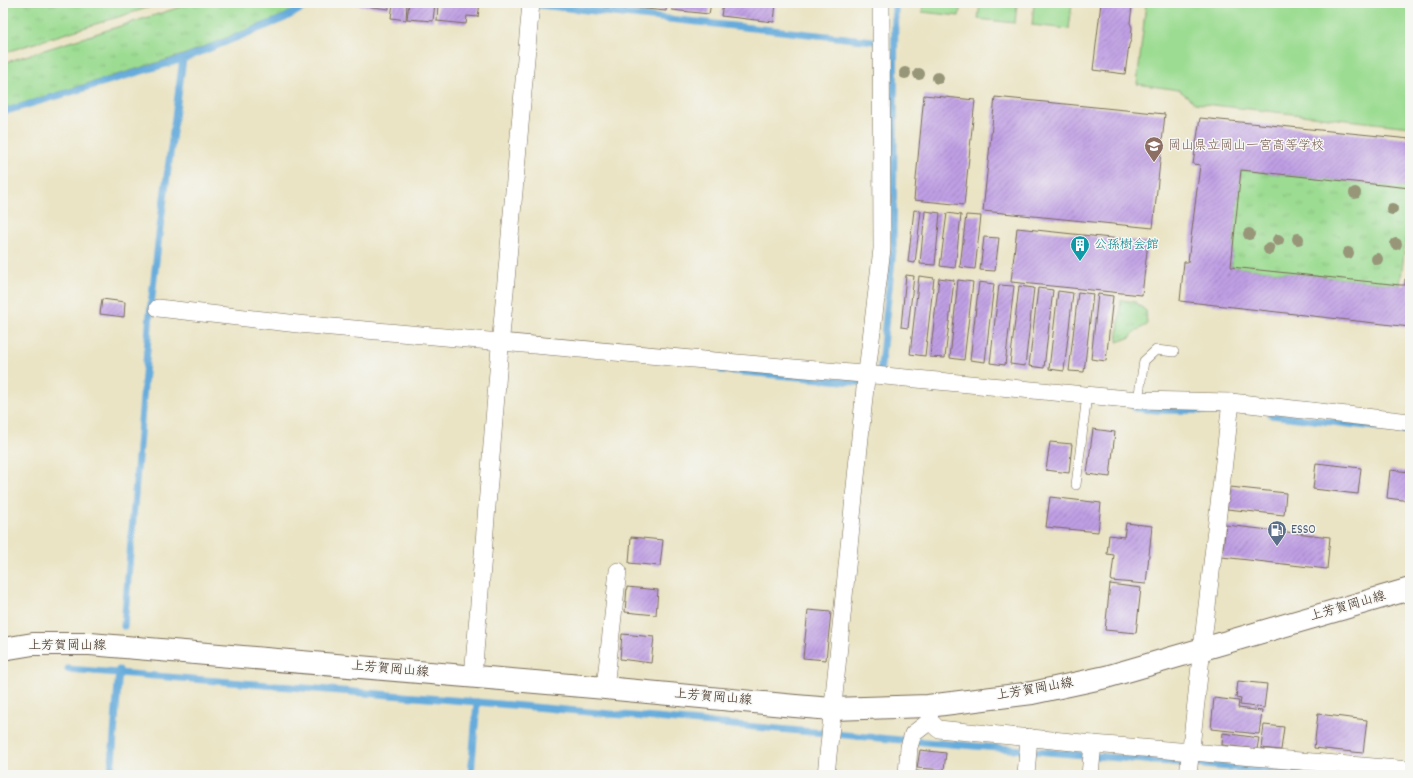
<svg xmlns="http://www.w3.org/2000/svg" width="1413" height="778" font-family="Dekko,'Klee One',sans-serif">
	<defs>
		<pattern id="grass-tufts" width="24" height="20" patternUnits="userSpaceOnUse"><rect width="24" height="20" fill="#9cdc92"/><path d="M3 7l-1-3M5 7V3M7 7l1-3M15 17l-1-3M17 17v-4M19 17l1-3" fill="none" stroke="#87bd7d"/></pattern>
		<pattern id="building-hatch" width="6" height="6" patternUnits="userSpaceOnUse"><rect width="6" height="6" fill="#bf9fe4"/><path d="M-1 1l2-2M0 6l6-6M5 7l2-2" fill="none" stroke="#9c82b8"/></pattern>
	</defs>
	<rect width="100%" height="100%" fill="#f6f6f2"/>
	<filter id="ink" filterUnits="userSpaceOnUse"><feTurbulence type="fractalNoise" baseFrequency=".025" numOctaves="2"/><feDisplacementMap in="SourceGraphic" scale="8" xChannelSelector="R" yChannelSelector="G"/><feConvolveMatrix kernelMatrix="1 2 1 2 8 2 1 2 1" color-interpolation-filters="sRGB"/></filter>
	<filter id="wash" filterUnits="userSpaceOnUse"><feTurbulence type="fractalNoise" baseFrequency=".012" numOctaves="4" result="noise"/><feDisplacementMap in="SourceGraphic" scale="16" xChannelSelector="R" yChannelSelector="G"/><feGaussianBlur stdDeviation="0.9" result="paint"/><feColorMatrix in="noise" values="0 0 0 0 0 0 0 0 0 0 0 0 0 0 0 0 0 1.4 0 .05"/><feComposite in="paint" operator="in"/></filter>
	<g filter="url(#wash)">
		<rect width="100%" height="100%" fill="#eae4c4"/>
		<g fill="url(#grass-tufts)" stroke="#6c8358">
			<polygon points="3,3 163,3 3,53"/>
			<polygon points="193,3 303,3 284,15 183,55 3,109 3,63"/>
			<polygon points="1241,170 1410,188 1410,207 1400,285 1231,267"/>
			<path d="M1121,300l14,2 11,9 1,14c-6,3 -13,6 -16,12l-14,5z"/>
		</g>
		<g fill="#9cdc92" stroke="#6c8358">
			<polygon points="923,3 961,3 959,16 922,12"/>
			<polygon points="980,3 1017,3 1015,23 978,19"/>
			<polygon points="1034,3 1072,3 1069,29 1032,25"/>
			<polygon points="1146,3 1410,3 1410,127 1195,103 1179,90 1137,84"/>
		</g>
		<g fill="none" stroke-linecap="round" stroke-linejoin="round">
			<g stroke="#65abdb" stroke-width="7">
				<polyline points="540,5 882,42"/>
				<polyline points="3,112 183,59 285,18 311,3"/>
				<polyline points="721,370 866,383"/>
				<polyline points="880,375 893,250 895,3"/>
				<polyline points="1135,408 1158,410 1231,411"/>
				<polyline points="1271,415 1410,431"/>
				<polyline points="124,626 150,314 159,235 183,59"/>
				<polyline points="68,669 477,702 901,740 1324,775"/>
				<polyline points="111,775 119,670"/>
				<polyline points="471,775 477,702"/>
			</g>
		</g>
		<g id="blocks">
			<g fill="url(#building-hatch)">
				<polygon points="358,3 389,3 389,9 357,5"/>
				<polygon points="393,3 407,3 406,20 391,18"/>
				<polygon points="409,3 435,3 433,21 407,19"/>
				<polygon points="438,3 480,3 478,17 467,16 466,24 437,21"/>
				<polygon points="587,3 625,3 625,9 587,5"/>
				<polygon points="627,3 667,3 666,11 626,7"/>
				<polygon points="672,3 711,3 709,14 672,10"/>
				<polygon points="723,3 776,3 774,22 721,16"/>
				<polygon points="1101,3 1132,6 1130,23 1132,27 1131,40 1129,45 1125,74 1093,70"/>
				<polygon points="924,95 975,100 964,205 914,200"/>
				<polygon points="995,97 1165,114 1153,228 983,211"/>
				<polygon points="1200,118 1410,139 1410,188 1241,170 1231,267 1400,285 1405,285 1405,279 1410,280 1410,327 1180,301 1184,262 1188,262 1200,165 1193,164"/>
				<polygon points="914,210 921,211 915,263 908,262"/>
				<polygon points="925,211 940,213 935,265 920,264"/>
				<polygon points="947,213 961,215 955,268 940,266"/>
				<polygon points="966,215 981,216 975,269 960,267"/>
				<polygon points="1017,228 1148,242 1142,295 1011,282"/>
				<polygon points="984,237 999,238 995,271 980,270"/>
				<polygon points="906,275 914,276 908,328 901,327"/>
				<polygon points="919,276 934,278 925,356 910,354"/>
				<polygon points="939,278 954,280 945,358 930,357"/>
				<polygon points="958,280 973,282 964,360 950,358"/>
				<polygon points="979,282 994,284 985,362 970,360"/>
				<polygon points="999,285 1014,286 1005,365 990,363"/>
				<polygon points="1019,286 1034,288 1025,366 1010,364"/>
				<polygon points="1038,288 1053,290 1044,368 1029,366"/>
				<polygon points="1058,291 1073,293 1064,371 1049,369"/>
				<polygon points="1078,292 1093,294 1084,372 1069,371"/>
				<polygon points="1098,294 1113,296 1106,361 1091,359"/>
				<polygon points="102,299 125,302 124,317 100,314"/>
				<polygon points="1093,429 1115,432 1110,477 1087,474"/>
				<polygon points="1050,442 1072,444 1069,473 1046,470"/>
				<polygon points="1316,463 1361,468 1358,494 1313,489"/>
				<polygon points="1390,470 1410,472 1410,501 1387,498"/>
				<polygon points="1230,487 1286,493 1284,515 1227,509"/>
				<polygon points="1050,497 1101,503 1098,532 1046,527"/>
				<polygon points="1126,523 1152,526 1146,584 1111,581 1114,555 1107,554 1109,535 1124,537"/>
				<polygon points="1226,525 1330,537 1327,569 1222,557"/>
				<polygon points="631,537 663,540 660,566 629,563"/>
				<polygon points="1110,584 1141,588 1136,633 1105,630"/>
				<polygon points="627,587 658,590 656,615 625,612"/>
				<polygon points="808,610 831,612 826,660 803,658"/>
				<polygon points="622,634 654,637 651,663 620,659"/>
				<polygon points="1238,681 1267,684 1264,708 1240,705 1241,699 1236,698"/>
				<polygon points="1214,698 1239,701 1238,708 1262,711 1259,734 1211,729"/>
				<polygon points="1318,714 1367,720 1363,753 1314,748"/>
				<polygon points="1264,725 1284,727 1281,750 1261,748"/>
				<polygon points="1223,733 1259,738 1257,749 1222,745"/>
				<polygon points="920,750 946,753 944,770 917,768"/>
				<polygon points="915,771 938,774 938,775 915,775"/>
			</g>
		</g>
	</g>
	<g filter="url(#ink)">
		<use href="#blocks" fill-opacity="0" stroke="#786b58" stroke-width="1"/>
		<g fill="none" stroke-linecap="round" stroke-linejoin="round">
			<g stroke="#786b58" stroke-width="10">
				<g id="lane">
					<polyline points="1138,400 1144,361 1156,350 1174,352"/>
					<polyline points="1076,485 1087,395"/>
				</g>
			</g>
			<g stroke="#786b58" stroke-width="18">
				<g id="street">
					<polyline points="158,308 298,324 885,376 1138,400 1231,402 1410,422"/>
					<polyline points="473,677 500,347 531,3"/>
					<polyline points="605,688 618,571"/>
					<polyline points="928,706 930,721 938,729 1093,744 1410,770"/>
					<polyline points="826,775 865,388 882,249 881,3"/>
					<polyline points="907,775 909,747 913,734 930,721"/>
					<polyline points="1026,775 1029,737"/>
					<polyline points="1090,775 1093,744"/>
					<polyline points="1188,775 1200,666 1231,402"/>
				</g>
			</g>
			<g stroke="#786b58" stroke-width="24">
				<polyline id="secondary" points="3,649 33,644 90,644 605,688 795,706 832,709 928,706 1032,693 1106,677 1410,589"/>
			</g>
			<use href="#lane" stroke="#fff" stroke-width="9"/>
			<use href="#street" stroke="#fff" stroke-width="17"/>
			<use href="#secondary" stroke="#fff" stroke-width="22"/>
		</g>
		<g fill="#979679">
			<circle cx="905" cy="73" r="6"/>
			<circle cx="919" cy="74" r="6"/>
			<circle cx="938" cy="78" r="6"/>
			<circle cx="1355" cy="193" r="6"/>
			<circle cx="1392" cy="209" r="6"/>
			<circle cx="1249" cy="234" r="6"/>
			<circle cx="1298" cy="239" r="6"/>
			<circle cx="1278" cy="240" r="6"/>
			<circle cx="1396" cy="244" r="6"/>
			<circle cx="1269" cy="249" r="6"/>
			<circle cx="1348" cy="253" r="6"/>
			<circle cx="1377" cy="259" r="6"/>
		</g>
	</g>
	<defs>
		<g id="school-pin" transform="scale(1)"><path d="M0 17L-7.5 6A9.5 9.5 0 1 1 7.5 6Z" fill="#8d6e63" stroke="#f6f6f2"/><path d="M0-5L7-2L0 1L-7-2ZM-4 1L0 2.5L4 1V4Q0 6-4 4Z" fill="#fff"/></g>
		<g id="building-pin" transform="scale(1)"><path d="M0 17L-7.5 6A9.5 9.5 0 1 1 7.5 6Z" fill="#0f9aa8" stroke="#f6f6f2"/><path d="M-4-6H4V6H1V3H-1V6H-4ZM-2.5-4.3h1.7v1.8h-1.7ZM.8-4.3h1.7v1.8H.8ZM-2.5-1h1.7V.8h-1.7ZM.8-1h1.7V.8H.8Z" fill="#fff"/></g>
		<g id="fuel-pin" transform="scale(1)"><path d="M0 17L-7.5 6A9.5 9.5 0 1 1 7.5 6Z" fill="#5c6f8a" stroke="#f6f6f2"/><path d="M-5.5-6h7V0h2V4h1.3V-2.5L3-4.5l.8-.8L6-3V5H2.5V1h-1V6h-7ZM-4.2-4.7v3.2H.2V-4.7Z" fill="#fff"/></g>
	</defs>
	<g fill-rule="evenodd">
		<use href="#school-pin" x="1154" y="146"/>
		<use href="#building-pin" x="1080" y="245"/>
		<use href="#fuel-pin" x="1277" y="530"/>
	</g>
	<g text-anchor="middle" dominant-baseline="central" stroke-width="3" stroke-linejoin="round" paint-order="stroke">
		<g font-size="13" fill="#785e54" stroke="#f6f6f2" text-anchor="start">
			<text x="1168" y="146">岡山県立岡山一宮高等学校</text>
		</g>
		<g font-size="13" fill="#0d838f" stroke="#f6f6f2" text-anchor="start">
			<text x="1094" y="245">公孫樹会館</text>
		</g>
		<g font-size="13" fill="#4e5e75" stroke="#f6f6f2" text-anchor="start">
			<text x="1291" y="530">ESSO</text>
		</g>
		<g font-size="13" fill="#3b2a1e" stroke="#f6f6f2">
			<text transform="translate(1348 607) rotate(-16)">上芳賀岡山線</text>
			<text x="67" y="646">上芳賀岡山線</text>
			<text transform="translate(390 670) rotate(5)">上芳賀岡山線</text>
			<text transform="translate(1035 690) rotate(-10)">上芳賀岡山線</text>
			<text transform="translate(713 698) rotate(5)">上芳賀岡山線</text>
		</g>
	</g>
	<rect width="1413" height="778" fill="none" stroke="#f6f6f2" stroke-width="16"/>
</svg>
